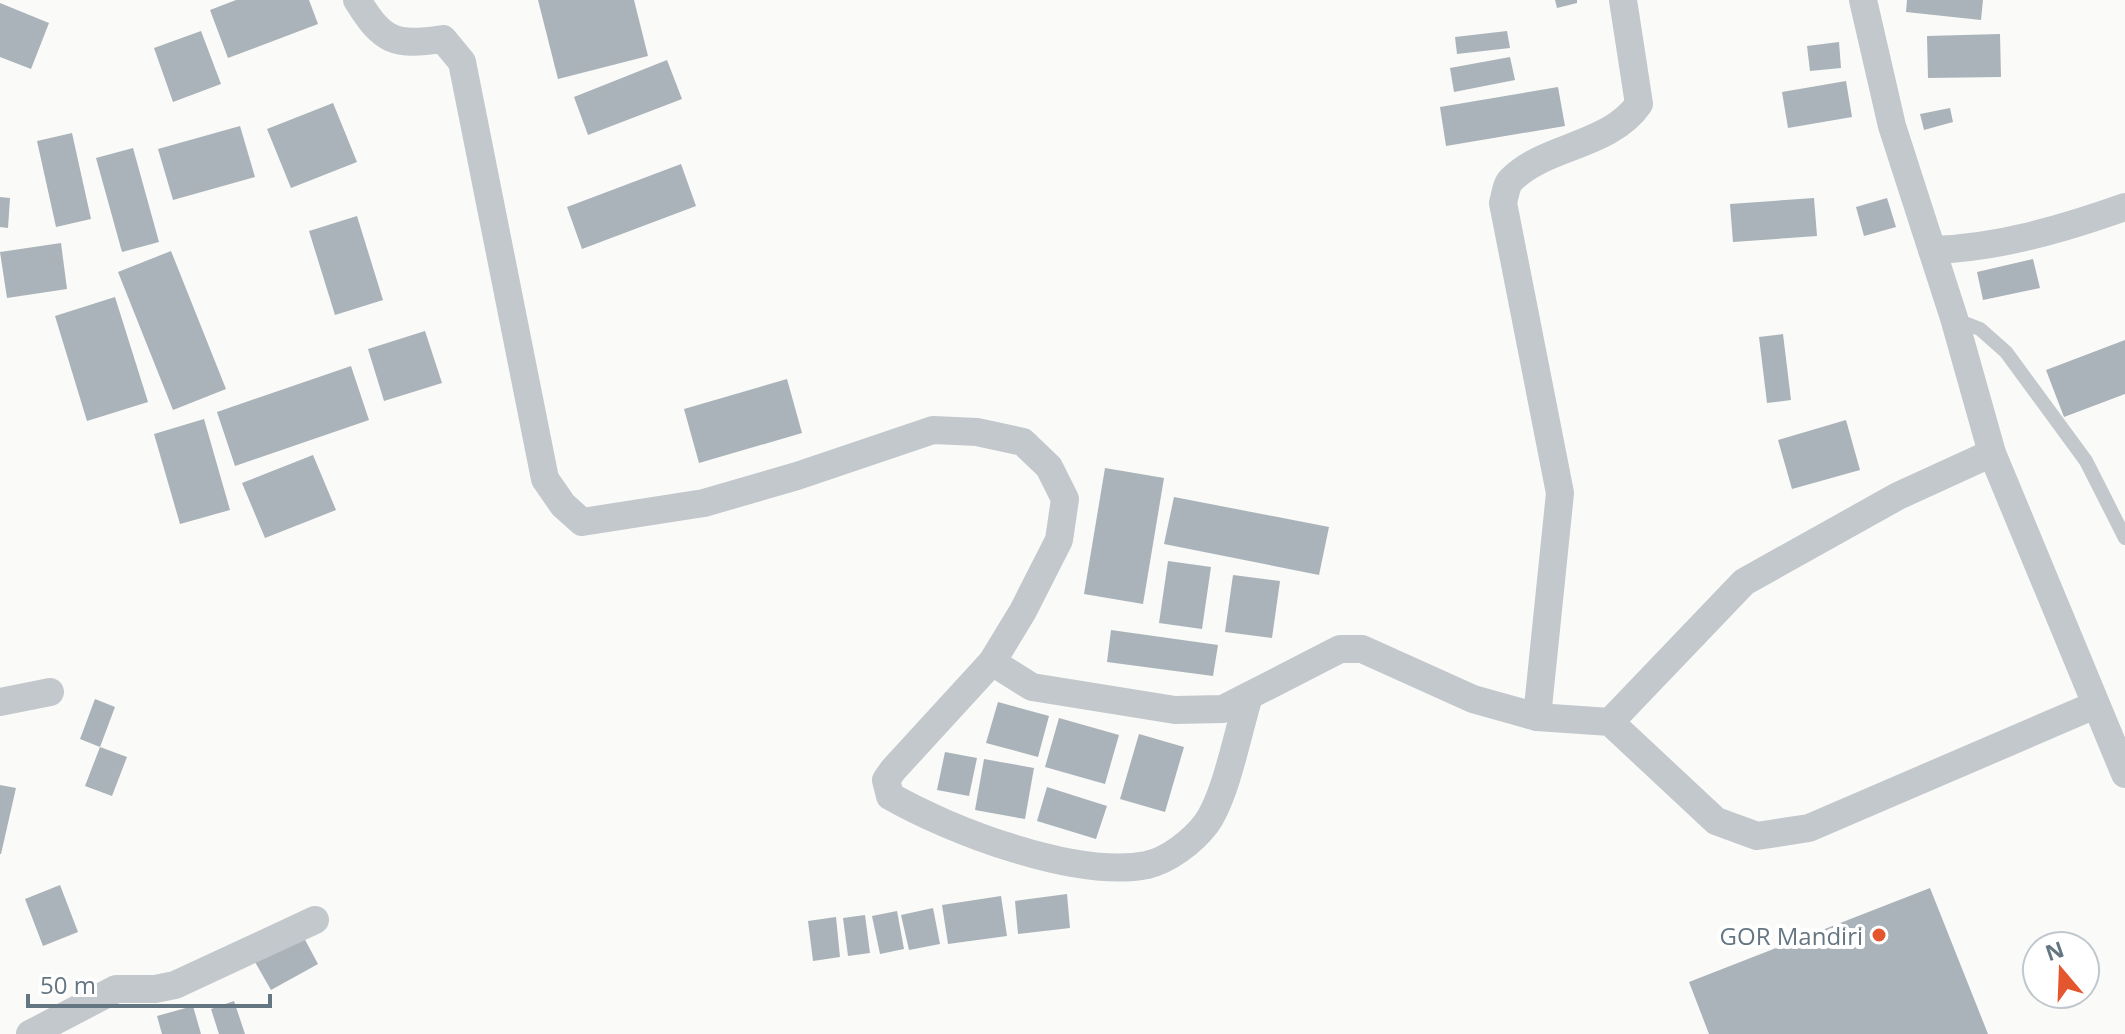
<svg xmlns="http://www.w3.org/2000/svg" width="2125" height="1034" font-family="'Open Sans',sans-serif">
	<rect width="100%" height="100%" fill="#fafaf8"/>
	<g fill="#aab3b9">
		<polygon points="236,0 309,0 318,24 228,58 210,10"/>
		<polygon points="538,0 634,0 648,56 558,79"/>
		<polygon points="1555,0 1577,0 1577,3 1557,8"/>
		<polygon points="1907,0 1983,0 1981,20 1906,12"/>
		<polygon points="0,3 49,23 31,69 0,57"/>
		<polygon points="201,31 221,84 173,102 154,48"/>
		<polygon points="1507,31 1510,48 1457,54 1455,37"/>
		<polygon points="2000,34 2001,77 1928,78 1927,36"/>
		<polygon points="1839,42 1841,68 1810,71 1807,46"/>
		<polygon points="1510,57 1515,80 1454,92 1450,68"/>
		<polygon points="667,60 682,99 588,135 574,97"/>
		<polygon points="1846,81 1852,117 1788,128 1782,92"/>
		<polygon points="1558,87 1565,126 1446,146 1440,107"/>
		<polygon points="333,103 357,162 291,188 267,129"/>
		<polygon points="1950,108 1953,122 1924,130 1920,114"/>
		<polygon points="240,126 255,177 173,200 158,149"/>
		<polygon points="72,133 91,219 56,227 37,141"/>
		<polygon points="133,148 159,242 122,252 96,158"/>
		<polygon points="681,164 696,206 582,249 567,207"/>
		<polygon points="0,197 10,198 8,228 0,227"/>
		<polygon points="1814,198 1817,236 1733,242 1730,204"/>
		<polygon points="1887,198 1896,227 1864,236 1856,207"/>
		<polygon points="357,216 383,300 335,315 309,231"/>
		<polygon points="61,243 67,289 7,298 0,252"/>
		<polygon points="171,251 226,389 173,410 118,272"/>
		<polygon points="2033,259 2040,288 1983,300 1977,272"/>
		<polygon points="115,297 148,402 87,421 55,316"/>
		<polygon points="425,331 442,383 384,401 368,349"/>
		<polygon points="1783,334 1791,400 1767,403 1759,337"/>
		<polygon points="2125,340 2125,394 2064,417 2046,370"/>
		<polygon points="351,366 369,420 235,466 217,412"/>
		<polygon points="787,379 802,433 699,463 684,409"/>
		<polygon points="204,419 230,510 180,524 154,434"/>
		<polygon points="1846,420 1860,470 1792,489 1778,440"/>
		<polygon points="313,455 336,510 265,538 242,483"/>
		<polygon points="1105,468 1164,478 1143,604 1084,594"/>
		<polygon points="1174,497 1329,527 1319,575 1164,544"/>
		<polygon points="1168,561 1211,567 1202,629 1159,623"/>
		<polygon points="1233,575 1280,581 1272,638 1225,632"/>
		<polygon points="1111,630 1218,645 1213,676 1107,662"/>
		<polygon points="95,699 115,707 100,747 80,739"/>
		<polygon points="998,702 1049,716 1038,757 986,743"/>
		<polygon points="1059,718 1119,735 1105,784 1045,767"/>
		<polygon points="1139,734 1184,747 1165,812 1120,799"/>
		<polygon points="100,747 127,757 112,796 85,786"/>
		<polygon points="945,752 977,758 969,796 937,790"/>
		<polygon points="984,759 1034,768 1025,819 975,810"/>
		<polygon points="0,785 16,788 1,854 0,854"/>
		<polygon points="1047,787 1107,806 1096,839 1037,821"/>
		<polygon points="60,885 78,932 43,946 25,899"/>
		<polygon points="1930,888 1988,1034 1709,1034 1689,982"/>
		<polygon points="1067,894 1070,928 1018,934 1015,901"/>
		<polygon points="1001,896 1007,936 948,944 942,905"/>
		<polygon points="933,908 940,944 909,950 901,915"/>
		<polygon points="897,911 904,949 880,954 872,916"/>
		<polygon points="865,915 870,953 848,956 843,918"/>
		<polygon points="836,917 840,957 813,961 808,921"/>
		<polygon points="303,936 318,964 271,990 255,962"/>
		<polygon points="234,1001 245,1034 219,1034 211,1009"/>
		<polygon points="193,1006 201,1034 162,1034 157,1016"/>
	</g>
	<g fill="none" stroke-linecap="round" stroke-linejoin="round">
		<polyline stroke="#c3c8cc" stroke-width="14" points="1954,319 1980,329 2006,352 2086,461 2125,538"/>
		<g stroke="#c3c8cc" stroke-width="28">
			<path d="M357,0c26,42 37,46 86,39l19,23 83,417 18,26 19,17 122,-19 93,-27 136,-46 44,2 46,10 26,25 16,32 -6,41 -36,71 -31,51 40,25 143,23 48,-1 117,-60h22l111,50 64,18 73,5 106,99 41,15 52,-8 286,-123"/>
			<polyline points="1863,0 1892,126 1954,318 1992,453 2125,774"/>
			<path d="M1932,250c66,-2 131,-21 193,-43"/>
			<path d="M992,662l-99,108 -7,10 4,16c61,35 187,83 257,69 22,-5 46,-24 59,-41 20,-27 32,-93 43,-128"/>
			<polyline points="0,702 50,692"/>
			<path d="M1537,717l23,-224 -57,-290c2,-7 3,-18 8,-23 34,-35 98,-33 128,-76l-16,-104"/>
			<polyline points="1610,722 1744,582 1898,496 1992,453"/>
			<polyline points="30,1034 116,989 155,989 175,985 315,920"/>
		</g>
	</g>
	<circle fill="#e4572e" stroke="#fff" stroke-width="3" cx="1879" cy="935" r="8"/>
	<g text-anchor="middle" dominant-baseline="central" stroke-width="8" stroke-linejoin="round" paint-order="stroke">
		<g font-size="24" fill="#657683" stroke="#fff" text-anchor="end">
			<text x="1863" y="935">GOR Mandiri</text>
		</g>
	</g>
	<g transform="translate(2061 970) rotate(341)"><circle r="38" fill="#ffffff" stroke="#c1c8cd" stroke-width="2"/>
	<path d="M0-6L14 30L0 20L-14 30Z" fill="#e4572e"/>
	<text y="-12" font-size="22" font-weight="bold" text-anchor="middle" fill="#657683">N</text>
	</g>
	<path d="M28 994v12h242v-12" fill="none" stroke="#657683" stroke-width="4"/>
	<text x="40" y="994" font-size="24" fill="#657683" stroke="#ffffff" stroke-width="6" paint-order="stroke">50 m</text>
</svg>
